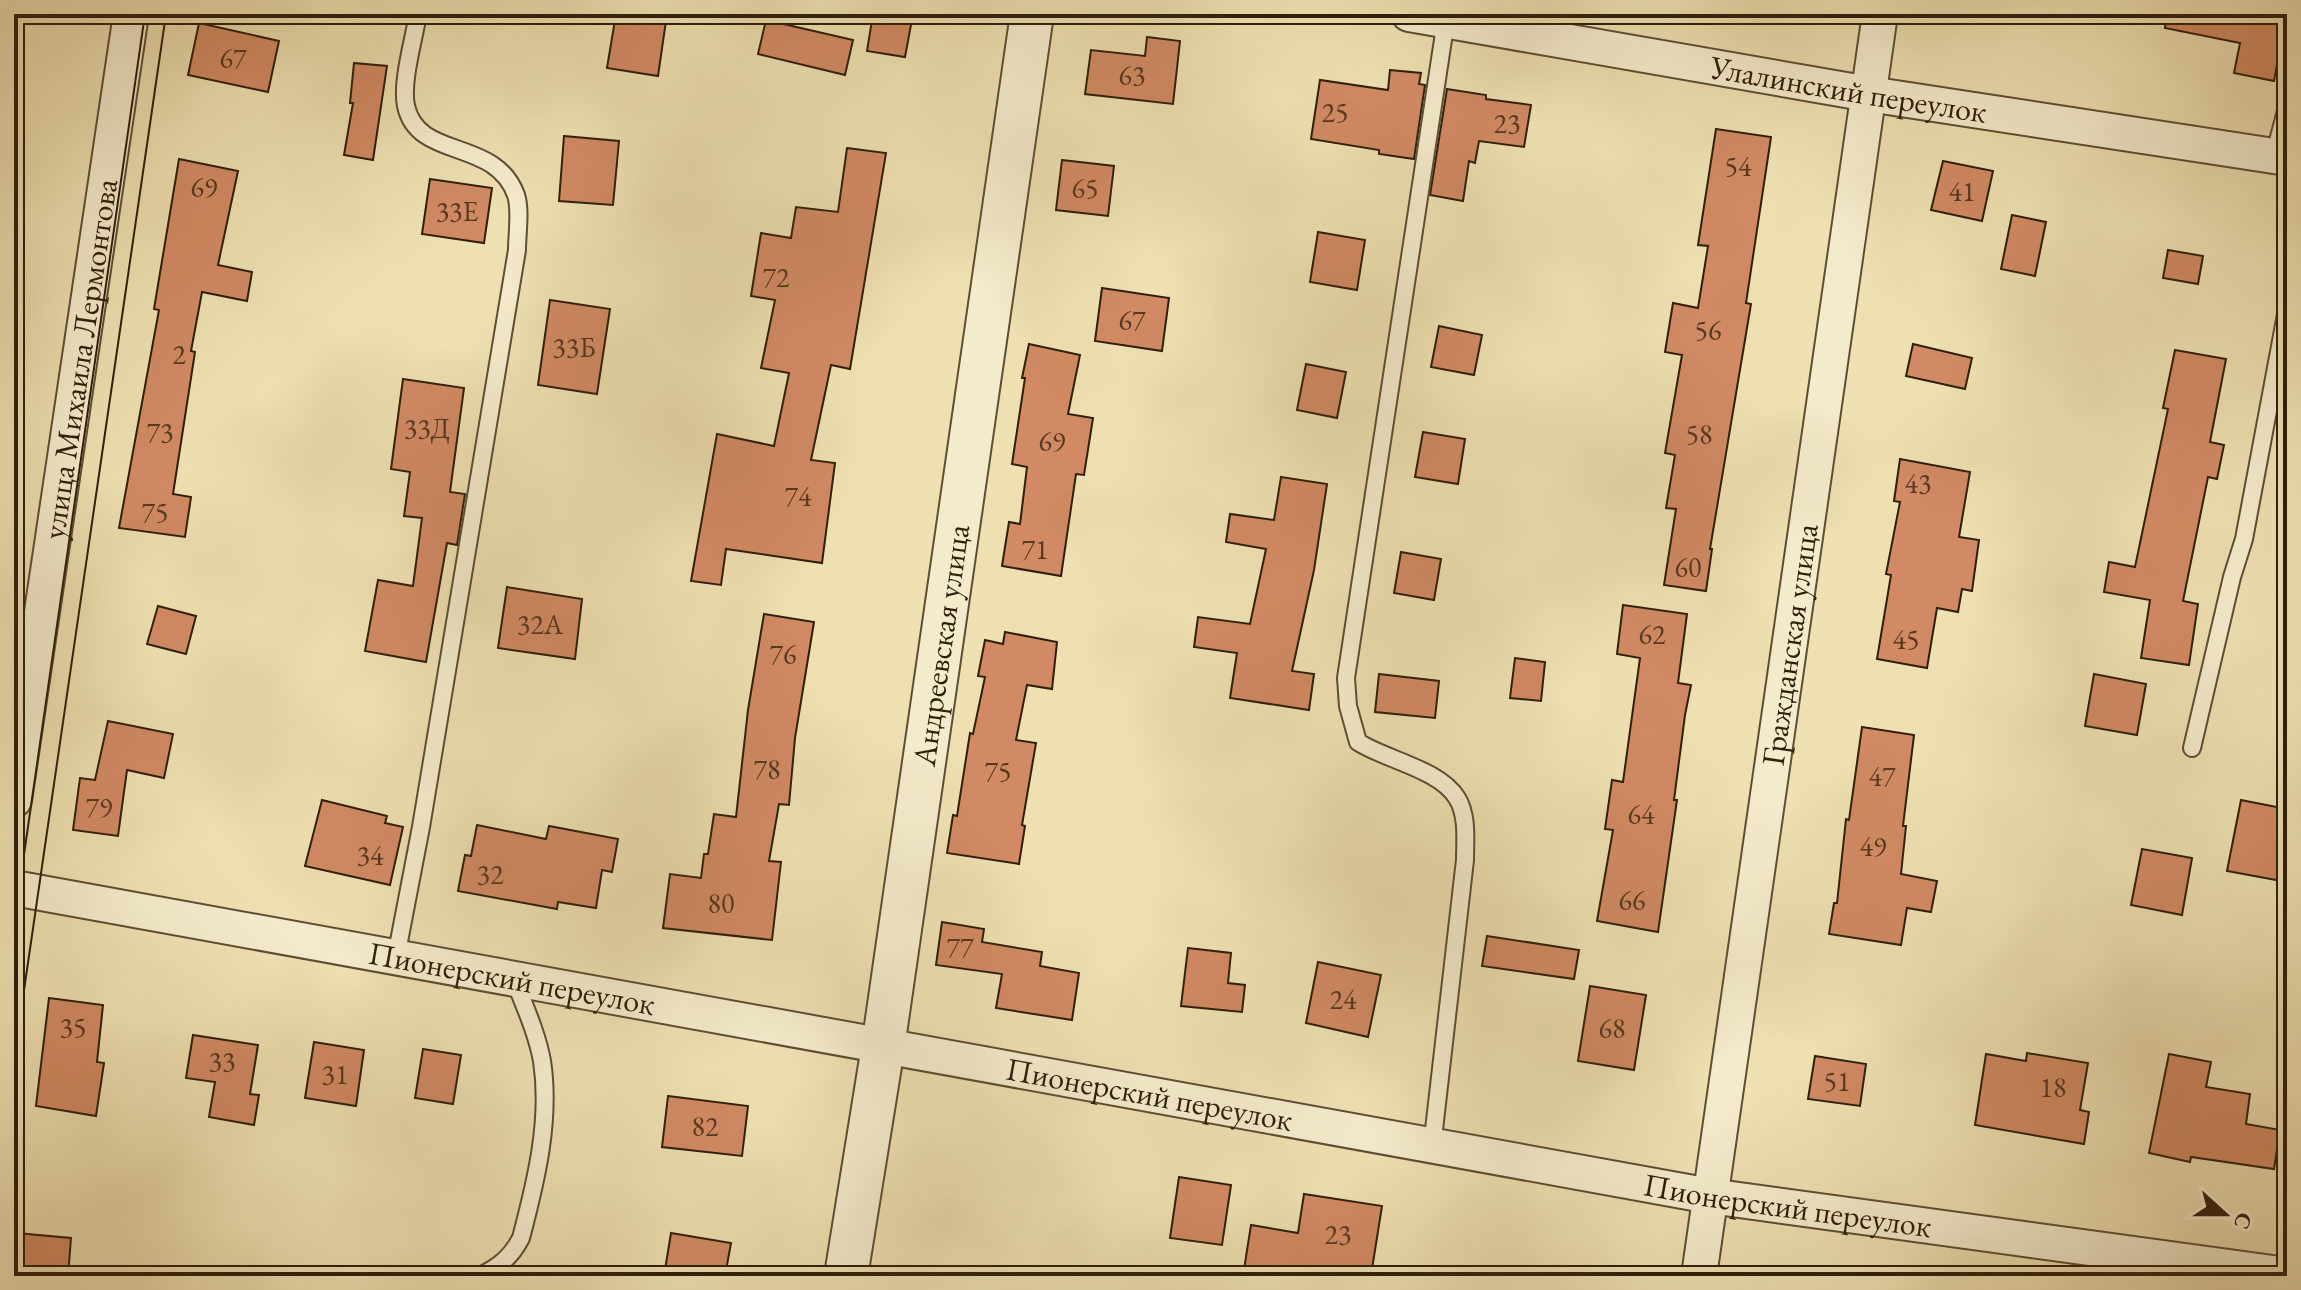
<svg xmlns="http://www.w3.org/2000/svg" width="2301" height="1290" font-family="'EB Garamond',serif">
	<rect width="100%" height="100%" fill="#eee0b1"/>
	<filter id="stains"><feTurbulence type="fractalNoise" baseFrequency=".0025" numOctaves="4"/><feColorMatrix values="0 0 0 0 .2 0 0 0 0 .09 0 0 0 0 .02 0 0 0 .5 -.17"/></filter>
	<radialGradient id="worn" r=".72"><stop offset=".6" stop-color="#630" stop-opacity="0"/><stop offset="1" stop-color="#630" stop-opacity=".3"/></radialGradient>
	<g fill="#d18a63" stroke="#2e1e0b" stroke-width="2">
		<polygon points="616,14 667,14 658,76 607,68"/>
		<polygon points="873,14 913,14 905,57 867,51"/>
		<polygon points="2166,14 2286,14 2274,81 2234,73 2240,43 2165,28"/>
		<polygon points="766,20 853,40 845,75 758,54"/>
		<polygon points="199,23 279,41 268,92 188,75"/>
		<polygon points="1147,37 1180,41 1173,104 1085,94 1091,50 1145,56"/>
		<polygon points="354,63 387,66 373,160 344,155 353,103 350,103"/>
		<polygon points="1390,70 1421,73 1419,84 1425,85 1414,159 1379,154 1379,150 1311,139 1320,80 1388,90"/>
		<polygon points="1447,89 1486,95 1486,99 1531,105 1524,147 1479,141 1475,163 1469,161 1463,201 1430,195"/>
		<polygon points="1716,129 1771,137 1746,303 1751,304 1710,549 1712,549 1706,591 1664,585 1676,509 1666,508 1675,455 1665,453 1682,355 1665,352 1673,303 1698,308 1708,246 1698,245"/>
		<polygon points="564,136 619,141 613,205 559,201"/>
		<polygon points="847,148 886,153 850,369 831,365 811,460 835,463 822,563 726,549 721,585 691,581 717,434 774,446 789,373 761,368 775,300 751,296 761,233 791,238 796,207 838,212"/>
		<polygon points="179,159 238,171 218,265 252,272 247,301 202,292 191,351 195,352 173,494 191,497 185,537 119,528 159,310 154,309"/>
		<polygon points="1062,160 1114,166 1108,216 1056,210"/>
		<polygon points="1943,161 1993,171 1982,221 1931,210"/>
		<polygon points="430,179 492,188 484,243 422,234"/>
		<polygon points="2012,215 2046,222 2035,276 2001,269"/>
		<polygon points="1318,232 1365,240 1357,290 1310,282"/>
		<polygon points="2168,250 2203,256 2198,284 2163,278"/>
		<polygon points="1102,288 1169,298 1162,351 1095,341"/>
		<polygon points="550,300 610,309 597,394 538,385"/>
		<polygon points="1439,326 1482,335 1474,375 1431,367"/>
		<polygon points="1029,344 1080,355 1068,414 1093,418 1084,475 1076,474 1061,576 1002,566 1009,522 1020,524 1027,467 1012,464 1025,378 1022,378"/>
		<polygon points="1913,344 1972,358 1965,389 1906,376"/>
		<polygon points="2175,350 2226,359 2210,442 2224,445 2217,479 2208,477 2183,601 2198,604 2189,665 2141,658 2150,600 2104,592 2109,562 2135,567 2168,409 2163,408"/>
		<polygon points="1306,364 1346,372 1337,418 1297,410"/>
		<polygon points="403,379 464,388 450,492 465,494 457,545 447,543 426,662 365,651 378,580 413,586 422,518 404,516 410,472 391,469"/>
		<polygon points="1423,432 1465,439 1458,484 1415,477"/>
		<polygon points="1900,459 1970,472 1959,537 1979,540 1972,591 1962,589 1958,612 1937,608 1927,668 1877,659 1891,575 1886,574 1900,502 1894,501"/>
		<polygon points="1281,477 1327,484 1314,570 1292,671 1314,674 1309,710 1230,698 1237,653 1194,647 1198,617 1250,624 1266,549 1226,542 1230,514 1274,520"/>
		<polygon points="1401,552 1441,559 1434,600 1394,593"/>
		<polygon points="507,587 582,599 575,659 498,648"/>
		<polygon points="1623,605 1687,614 1678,683 1691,685 1685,715 1674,800 1677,800 1658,932 1597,921 1613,830 1605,829 1612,780 1623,782 1640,658 1617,654"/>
		<polygon points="158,606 196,616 186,654 147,644"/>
		<polygon points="764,614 814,622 795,738 789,805 779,804 769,861 781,862 772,940 663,928 670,874 701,878 704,854 708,854 714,814 736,817 748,710"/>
		<polygon points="1005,632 1057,642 1052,689 1027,685 1016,740 1036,743 1022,825 1025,826 1019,864 947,853 953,815 957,816 970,733 973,734 985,677 978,676 985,640 1003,644"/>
		<polygon points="1515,658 1545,662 1541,701 1510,698"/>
		<polygon points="1379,674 1439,681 1435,718 1375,712"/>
		<polygon points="2094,674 2146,684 2137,735 2085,726"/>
		<polygon points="108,721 173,734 164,778 127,770 118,836 73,830 80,778 95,780"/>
		<polygon points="1862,727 1914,735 1903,826 1906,826 1901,874 1937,881 1931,912 1907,908 1901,945 1829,934 1834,903 1837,903 1846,819 1849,820"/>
		<polygon points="322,800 387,816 385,823 403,827 390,885 305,866"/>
		<polygon points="2241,800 2287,809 2287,882 2227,871"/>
		<polygon points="477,825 546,839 549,826 618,839 612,872 602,870 596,908 558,902 557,909 458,891 465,855 471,856"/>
		<polygon points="2142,849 2192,858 2182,915 2131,905"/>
		<polygon points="942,922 984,929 982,942 1042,952 1040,966 1079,973 1072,1020 996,1008 1002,974 936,965"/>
		<polygon points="1487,936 1579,950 1574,979 1482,966"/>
		<polygon points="1188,948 1231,953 1228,983 1245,985 1242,1012 1181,1006"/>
		<polygon points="1318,962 1381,975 1368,1037 1306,1023"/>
		<polygon points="1590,986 1646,995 1634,1070 1578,1061"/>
		<polygon points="49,998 103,1005 97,1062 104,1063 96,1116 36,1106"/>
		<polygon points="193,1035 258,1045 250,1094 259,1095 254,1125 209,1117 215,1082 186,1078"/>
		<polygon points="314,1042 364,1050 356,1106 305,1098"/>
		<polygon points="423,1049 461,1055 453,1104 415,1098"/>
		<polygon points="2027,1053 2088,1063 2080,1110 2089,1112 2084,1144 1975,1125 1986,1054 2026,1061"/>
		<polygon points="2169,1054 2211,1062 2206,1087 2250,1094 2246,1124 2280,1130 2274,1169 2191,1157 2190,1162 2149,1153"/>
		<polygon points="1815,1056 1866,1064 1860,1106 1808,1099"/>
		<polygon points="668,1096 748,1106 742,1156 662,1147"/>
		<polygon points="1179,1177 1231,1185 1222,1245 1170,1238"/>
		<polygon points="1304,1194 1382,1206 1372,1269 1367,1269 1365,1276 1335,1276 1279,1268 1278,1276 1243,1276 1251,1225 1298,1233"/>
		<polygon points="16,1233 71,1238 68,1276 14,1276"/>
		<polygon points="671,1233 731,1243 725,1276 664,1276"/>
	</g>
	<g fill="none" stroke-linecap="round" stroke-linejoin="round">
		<g stroke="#5e4e34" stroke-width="20">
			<g id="service">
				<polyline points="2274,156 2287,107"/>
				<polyline points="2192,748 2232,577 2244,539 2287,309"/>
				<path d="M396,957l25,-130 96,-577c0,-16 4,-40 -1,-55 -21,-58 -98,-34 -110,-89 -5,-24 8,-67 12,-92"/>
				<path d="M1432,1147l33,-287c0,-20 3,-44 -8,-62 -18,-29 -71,-38 -99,-56l-10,-36 -2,-28 100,-658"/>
				<polyline points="2116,1252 2120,1276"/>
				<path d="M480,1276c19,-9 31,-19 41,-38 15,-57 30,-118 21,-177 -5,-28 -18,-56 -28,-82"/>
			</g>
		</g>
		<g stroke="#5e4e34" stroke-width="38">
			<g id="minor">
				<path id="s1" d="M1409,14l460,80 418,64"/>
				<path id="s2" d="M14,800l117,-786"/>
				<path id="s3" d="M14,888l1696,308 577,79"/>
				<path id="s4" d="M1699,1276l181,-1262"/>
			</g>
		</g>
		<g stroke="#5e4e34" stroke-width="46">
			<g id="tertiary">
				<path id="s5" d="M846,1276l37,-229 149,-1033"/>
			</g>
		</g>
		<use href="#service" stroke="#f4ebcc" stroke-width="16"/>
		<use href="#minor" stroke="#f4ebcc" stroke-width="34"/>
		<use href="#tertiary" stroke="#f4ebcc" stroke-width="42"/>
		<g stroke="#2e1e0b" stroke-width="2">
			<polyline points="14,924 145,14"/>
			<polyline points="14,1059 166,14"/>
		</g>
	</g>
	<g text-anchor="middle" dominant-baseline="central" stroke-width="7" stroke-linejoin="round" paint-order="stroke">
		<g font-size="28" fill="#573921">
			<text x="233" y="58">67</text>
			<text x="1132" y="75">63</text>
			<text x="1335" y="112">25</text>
			<text x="1507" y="123">23</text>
			<text x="1738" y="166">54</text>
			<text x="204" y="187">69</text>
			<text x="1085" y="188">65</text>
			<text x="1962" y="191">41</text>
			<text x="457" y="211">33Е</text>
			<text x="776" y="277">72</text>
			<text x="1132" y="320">67</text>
			<text x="1708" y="330">56</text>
			<text x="574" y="347">33Б</text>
			<text x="179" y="354">2</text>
			<text x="427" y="428">33Д</text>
			<text x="160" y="432">73</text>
			<text x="1699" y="434">58</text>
			<text x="1052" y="441">69</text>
			<text x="1918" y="483">43</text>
			<text x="798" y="496">74</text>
			<text x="155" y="512">75</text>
			<text x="1035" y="549">71</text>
			<text x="1688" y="567">60</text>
			<text x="540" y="624">32А</text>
			<text x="1652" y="634">62</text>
			<text x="1906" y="639">45</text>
			<text x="783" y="654">76</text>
			<text x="767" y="769">78</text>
			<text x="998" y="771">75</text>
			<text x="1882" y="776">47</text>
			<text x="99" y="807">79</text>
			<text x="1641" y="814">64</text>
			<text x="1873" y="846">49</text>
			<text x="370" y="855">34</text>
			<text x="490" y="874">32</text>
			<text x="1632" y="900">66</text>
			<text x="721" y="903">80</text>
			<text x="960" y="947">77</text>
			<text x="1343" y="999">24</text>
			<text x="73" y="1027">35</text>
			<text x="1612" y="1028">68</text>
			<text x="222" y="1061">33</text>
			<text x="335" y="1074">31</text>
			<text x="1837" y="1081">51</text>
			<text x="2053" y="1087">18</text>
			<text x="705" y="1126">82</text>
			<text x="1338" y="1234">23</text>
		</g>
		<g font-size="32" fill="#2e1e0b" stroke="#f4ebcc">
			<text stroke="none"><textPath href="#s1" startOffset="446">Улалинский переулок</textPath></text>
			<text stroke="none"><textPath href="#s2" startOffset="446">улица Михаила Лермонтова</textPath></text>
			<text stroke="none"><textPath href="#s5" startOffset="638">Андреевская улица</textPath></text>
			<text stroke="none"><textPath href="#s4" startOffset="638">Гражданская улица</textPath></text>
			<text stroke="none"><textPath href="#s3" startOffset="506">Пионерский переулок</textPath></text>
			<text stroke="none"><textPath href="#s3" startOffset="1154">Пионерский переулок</textPath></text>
			<text stroke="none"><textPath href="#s3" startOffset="1802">Пионерский переулок</textPath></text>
		</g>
	</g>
	<rect width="2301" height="1290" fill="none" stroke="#eee0b1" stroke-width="48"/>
	<rect x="16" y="16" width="2269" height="1258" fill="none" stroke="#2e1e0b" stroke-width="4"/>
	<rect x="24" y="24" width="2253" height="1242" fill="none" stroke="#2e1e0b" stroke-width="2"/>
	<g transform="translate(2225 1214) rotate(111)" stroke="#f4ebcc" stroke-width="6" paint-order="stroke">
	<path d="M0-6L14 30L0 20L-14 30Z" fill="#2e1e0b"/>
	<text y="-12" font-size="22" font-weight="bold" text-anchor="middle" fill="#2e1e0b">С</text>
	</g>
	<rect width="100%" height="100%" filter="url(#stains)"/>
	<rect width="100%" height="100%" fill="url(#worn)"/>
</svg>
